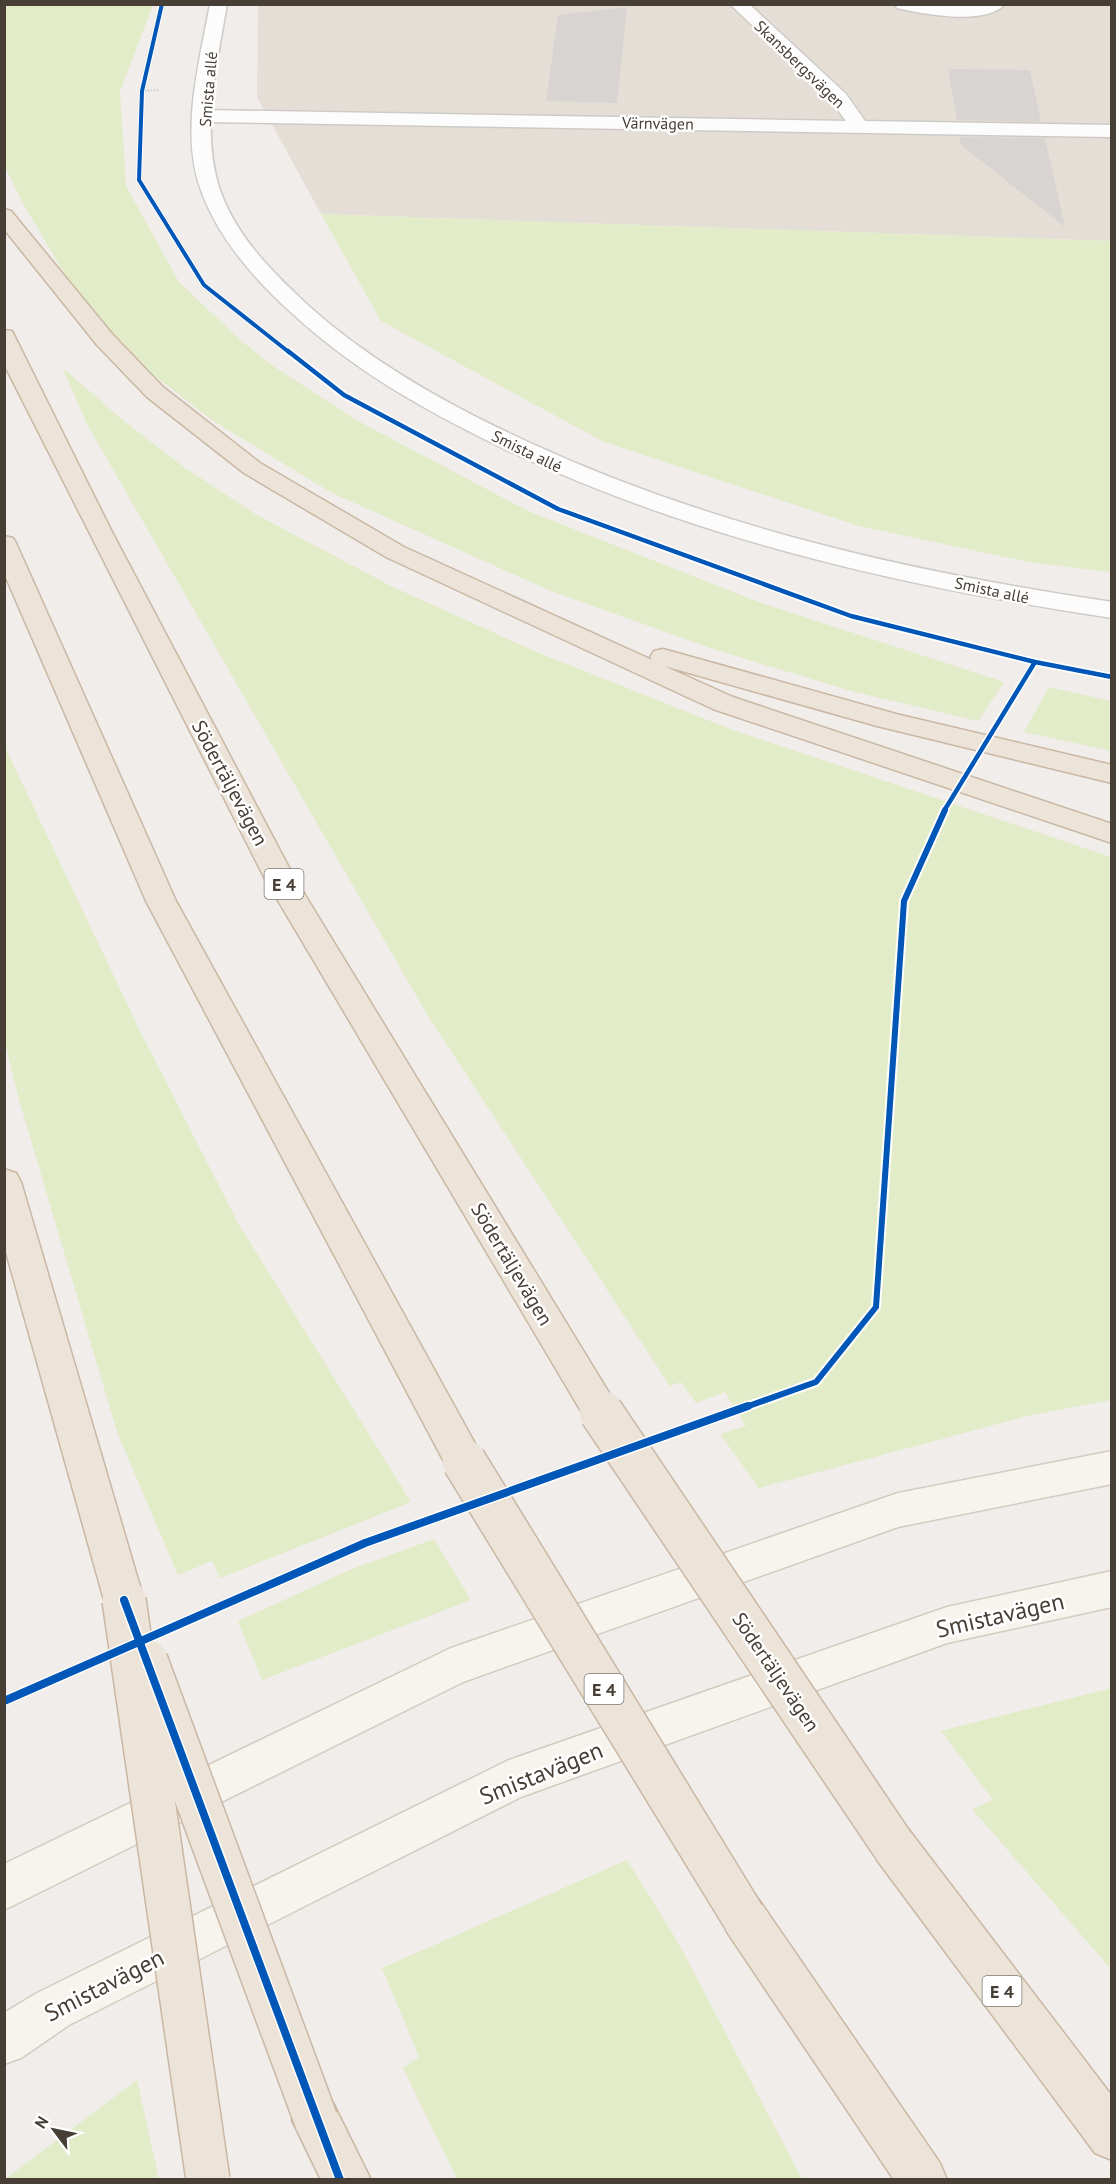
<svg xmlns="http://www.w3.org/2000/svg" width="1116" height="2184" font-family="'PT Sans',sans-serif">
	<rect width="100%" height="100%" fill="#f0edea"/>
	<polygon fill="#e5ded7" points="258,5 1111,5 1111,241 321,214 257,97"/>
	<g fill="#e2ecc8">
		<polygon points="5,5 153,5 120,91 126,186 179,282 240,340 273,366 358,421 528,511 761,603 1004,682 978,721 855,692 716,650 551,591 332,493 215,422 135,361 65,275 20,198 5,167"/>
		<polygon points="321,214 1111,241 1111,572 1029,562 859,526 604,442 381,321"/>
		<polygon points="62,367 119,417 185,468 257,515 393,587 534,651 733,730 1111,857 1111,1400 1027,1416 759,1488 720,1434 746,1426 725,1392 696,1403 681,1382 670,1386 428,1016 88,426"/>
		<polygon points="1049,687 1111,701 1111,751 1024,732"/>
		<polygon points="5,747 139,1029 238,1223 411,1502 220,1578 212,1561 178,1575 117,1432 20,1103 5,1043"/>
		<polygon points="434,1539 471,1600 262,1680 238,1621 352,1569"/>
		<polygon points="1111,1688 1112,1688 1111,1969 972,1809 993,1800 941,1731"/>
		<polygon points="627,1860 679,1944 802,2179 457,2179 403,2068 419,2057 382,1968"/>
		<polygon points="137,2080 159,2179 5,2179"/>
	</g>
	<g fill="#d8d4d1">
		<polygon points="627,7 617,103 546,101 558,15"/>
		<polygon points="948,69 1030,70 1041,122 957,120"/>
		<polygon points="959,137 1045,138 1065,227 961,145"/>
	</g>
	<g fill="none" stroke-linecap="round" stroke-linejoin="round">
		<g stroke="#cecbc7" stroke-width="3">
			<g id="minor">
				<polygon points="730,4 749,4 846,94 865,121 1112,125 1112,137 204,122 195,116 204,110 846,121 832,102"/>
				<path d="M895,4h110c-19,22 -83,10 -108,4z"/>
			</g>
		</g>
		<g stroke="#cecbc7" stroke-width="3">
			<path id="tertiary" d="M210,4h17c-10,60 -27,127 -7,186 16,47 55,85 91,118 63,56 139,98 215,133 186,86 383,131 586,161v16c-207,-31 -409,-77 -599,-165 -78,-37 -155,-79 -219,-138 -37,-33 -74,-74 -92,-122 -23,-58 -3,-129 8,-189z"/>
		</g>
		<g stroke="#d2cbc1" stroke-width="3">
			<g id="secondary">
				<polygon points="1112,1451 1112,1484 898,1527 463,1682 4,1910 4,1864 451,1648 898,1493"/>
				<polygon points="1112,1571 1112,1607 947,1643 521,1797 69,2025 21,2058 4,2064 4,2013 37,1993 509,1760 947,1607"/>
			</g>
		</g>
		<g stroke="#cab7a3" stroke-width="3">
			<g id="motorway">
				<polygon points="4,209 11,211 113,335 163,387 260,463 404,547 652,660 650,657 654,651 663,649 896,714 1112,765 1112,783 877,726 664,666 733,697 1112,824 1112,843 713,709 386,557 244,473 147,397 97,345 4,229"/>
				<polygon points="4,330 12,331 112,532 294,877 614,1401 620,1412 614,1423 601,1428 588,1423 264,877 5,366"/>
				<polygon points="4,536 13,538 16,543 176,901 478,1449 483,1461 478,1473 464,1477 450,1473 146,901 4,573"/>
				<polygon points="4,1169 16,1173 21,1182 144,1600 138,1613 124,1618 110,1613 104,1600 4,1245"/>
				<polygon points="893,1824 909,1830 1112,2096 1112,2160 1095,2153 877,1860 871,1845 877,1830"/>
				<polygon points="743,1894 759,1900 940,2163 947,2180 894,2180 727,1932 720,1916 727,1900"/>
				<polygon points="316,2096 333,2103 371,2180 321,2180 292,2120 299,2103"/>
			</g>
		</g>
		<polyline stroke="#d1ceca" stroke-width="2" stroke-dasharray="1.5 1.5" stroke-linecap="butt" points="142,91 159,90"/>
		<use href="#minor" fill="#fdfcfc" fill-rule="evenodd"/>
		<use href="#tertiary" fill="#fdfcfc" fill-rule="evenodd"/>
		<use href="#secondary" fill="#f7f4ee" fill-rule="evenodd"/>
		<use href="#motorway" fill="#ece4d9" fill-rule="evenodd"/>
		<g stroke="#cab7a3" stroke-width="46" stroke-linecap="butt">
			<g id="motorway-bridge">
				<polyline points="601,1412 893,1845"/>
				<polyline points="464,1461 743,1916"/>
				<polyline points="124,1600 208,2180"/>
				<polyline points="146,1661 316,2120"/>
			</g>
		</g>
		<use href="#motorway-bridge" stroke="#ece4d9" stroke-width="43"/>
		<g stroke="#fff" stroke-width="6">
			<polyline id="cycleway-far3" points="162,4 142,91 139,180 204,285 290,353"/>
		</g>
		<g stroke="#fff" stroke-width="8">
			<g id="cycleway-far2">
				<polyline points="288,351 344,395 558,509 851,616 1035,662 1112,677"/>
				<polyline points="944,811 1035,662"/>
			</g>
		</g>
		<g stroke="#fff" stroke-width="10">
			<polyline id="cycleway-far1" points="743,1408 816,1382 876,1307 904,901 945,810"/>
		</g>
		<g stroke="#fff" stroke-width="11">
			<g id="cycleway">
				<polyline points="124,1600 340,2180"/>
				<polyline points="4,1701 365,1543 748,1406"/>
			</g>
		</g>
		<use href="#cycleway-far3" stroke="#0057b8" stroke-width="4"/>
		<use href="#cycleway-far2" stroke="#0057b8" stroke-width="4.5"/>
		<use href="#cycleway-far1" stroke="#0057b8" stroke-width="6"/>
		<use href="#cycleway" stroke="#0057b8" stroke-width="8"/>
	</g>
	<g text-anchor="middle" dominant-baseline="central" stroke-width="5" stroke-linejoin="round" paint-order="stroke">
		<g font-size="16" fill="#473e35" stroke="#fff">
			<text transform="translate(800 64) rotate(44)">Skansbergsvägen</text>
			<text transform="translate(208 89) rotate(-85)">Smista allé</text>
			<text transform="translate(658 123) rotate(1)">Värnvägen</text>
			<text transform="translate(527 451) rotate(26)">Smista allé</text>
			<text transform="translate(992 590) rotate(12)">Smista allé</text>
		</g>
		<g fill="#fff" stroke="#7e7872" stroke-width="1.5">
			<rect x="264.5" y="869" width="39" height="30" rx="4.5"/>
			<rect x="584.5" y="1674" width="39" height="30" rx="4.5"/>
			<rect x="982.5" y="1976" width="39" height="30" rx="4.5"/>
		</g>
		<g font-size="18" font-weight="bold" fill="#473e35">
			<text x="284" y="884">E 4</text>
			<text x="604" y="1689">E 4</text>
			<text x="1002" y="1991">E 4</text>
		</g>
		<g font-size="20" fill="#473e35" stroke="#fff">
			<text transform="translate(230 783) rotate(62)">Södertäljevägen</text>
			<text transform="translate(512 1264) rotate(59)">Södertäljevägen</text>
			<text transform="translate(776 1672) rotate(56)">Södertäljevägen</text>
		</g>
		<g font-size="24" fill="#473e35" stroke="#fff">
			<text transform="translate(1000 1615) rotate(-13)">Smistavägen</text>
			<text transform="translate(541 1773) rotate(-22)">Smistavägen</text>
			<text transform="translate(104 1985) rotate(-27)">Smistavägen</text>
		</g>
	</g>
	<rect width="1116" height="2184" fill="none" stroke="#473e35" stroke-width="12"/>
	<g transform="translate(54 2130) rotate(302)" stroke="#ffffff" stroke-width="4.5" paint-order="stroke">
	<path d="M0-4.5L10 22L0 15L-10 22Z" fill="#473e35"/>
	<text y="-9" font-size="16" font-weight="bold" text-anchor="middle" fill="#473e35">N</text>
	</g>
</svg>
